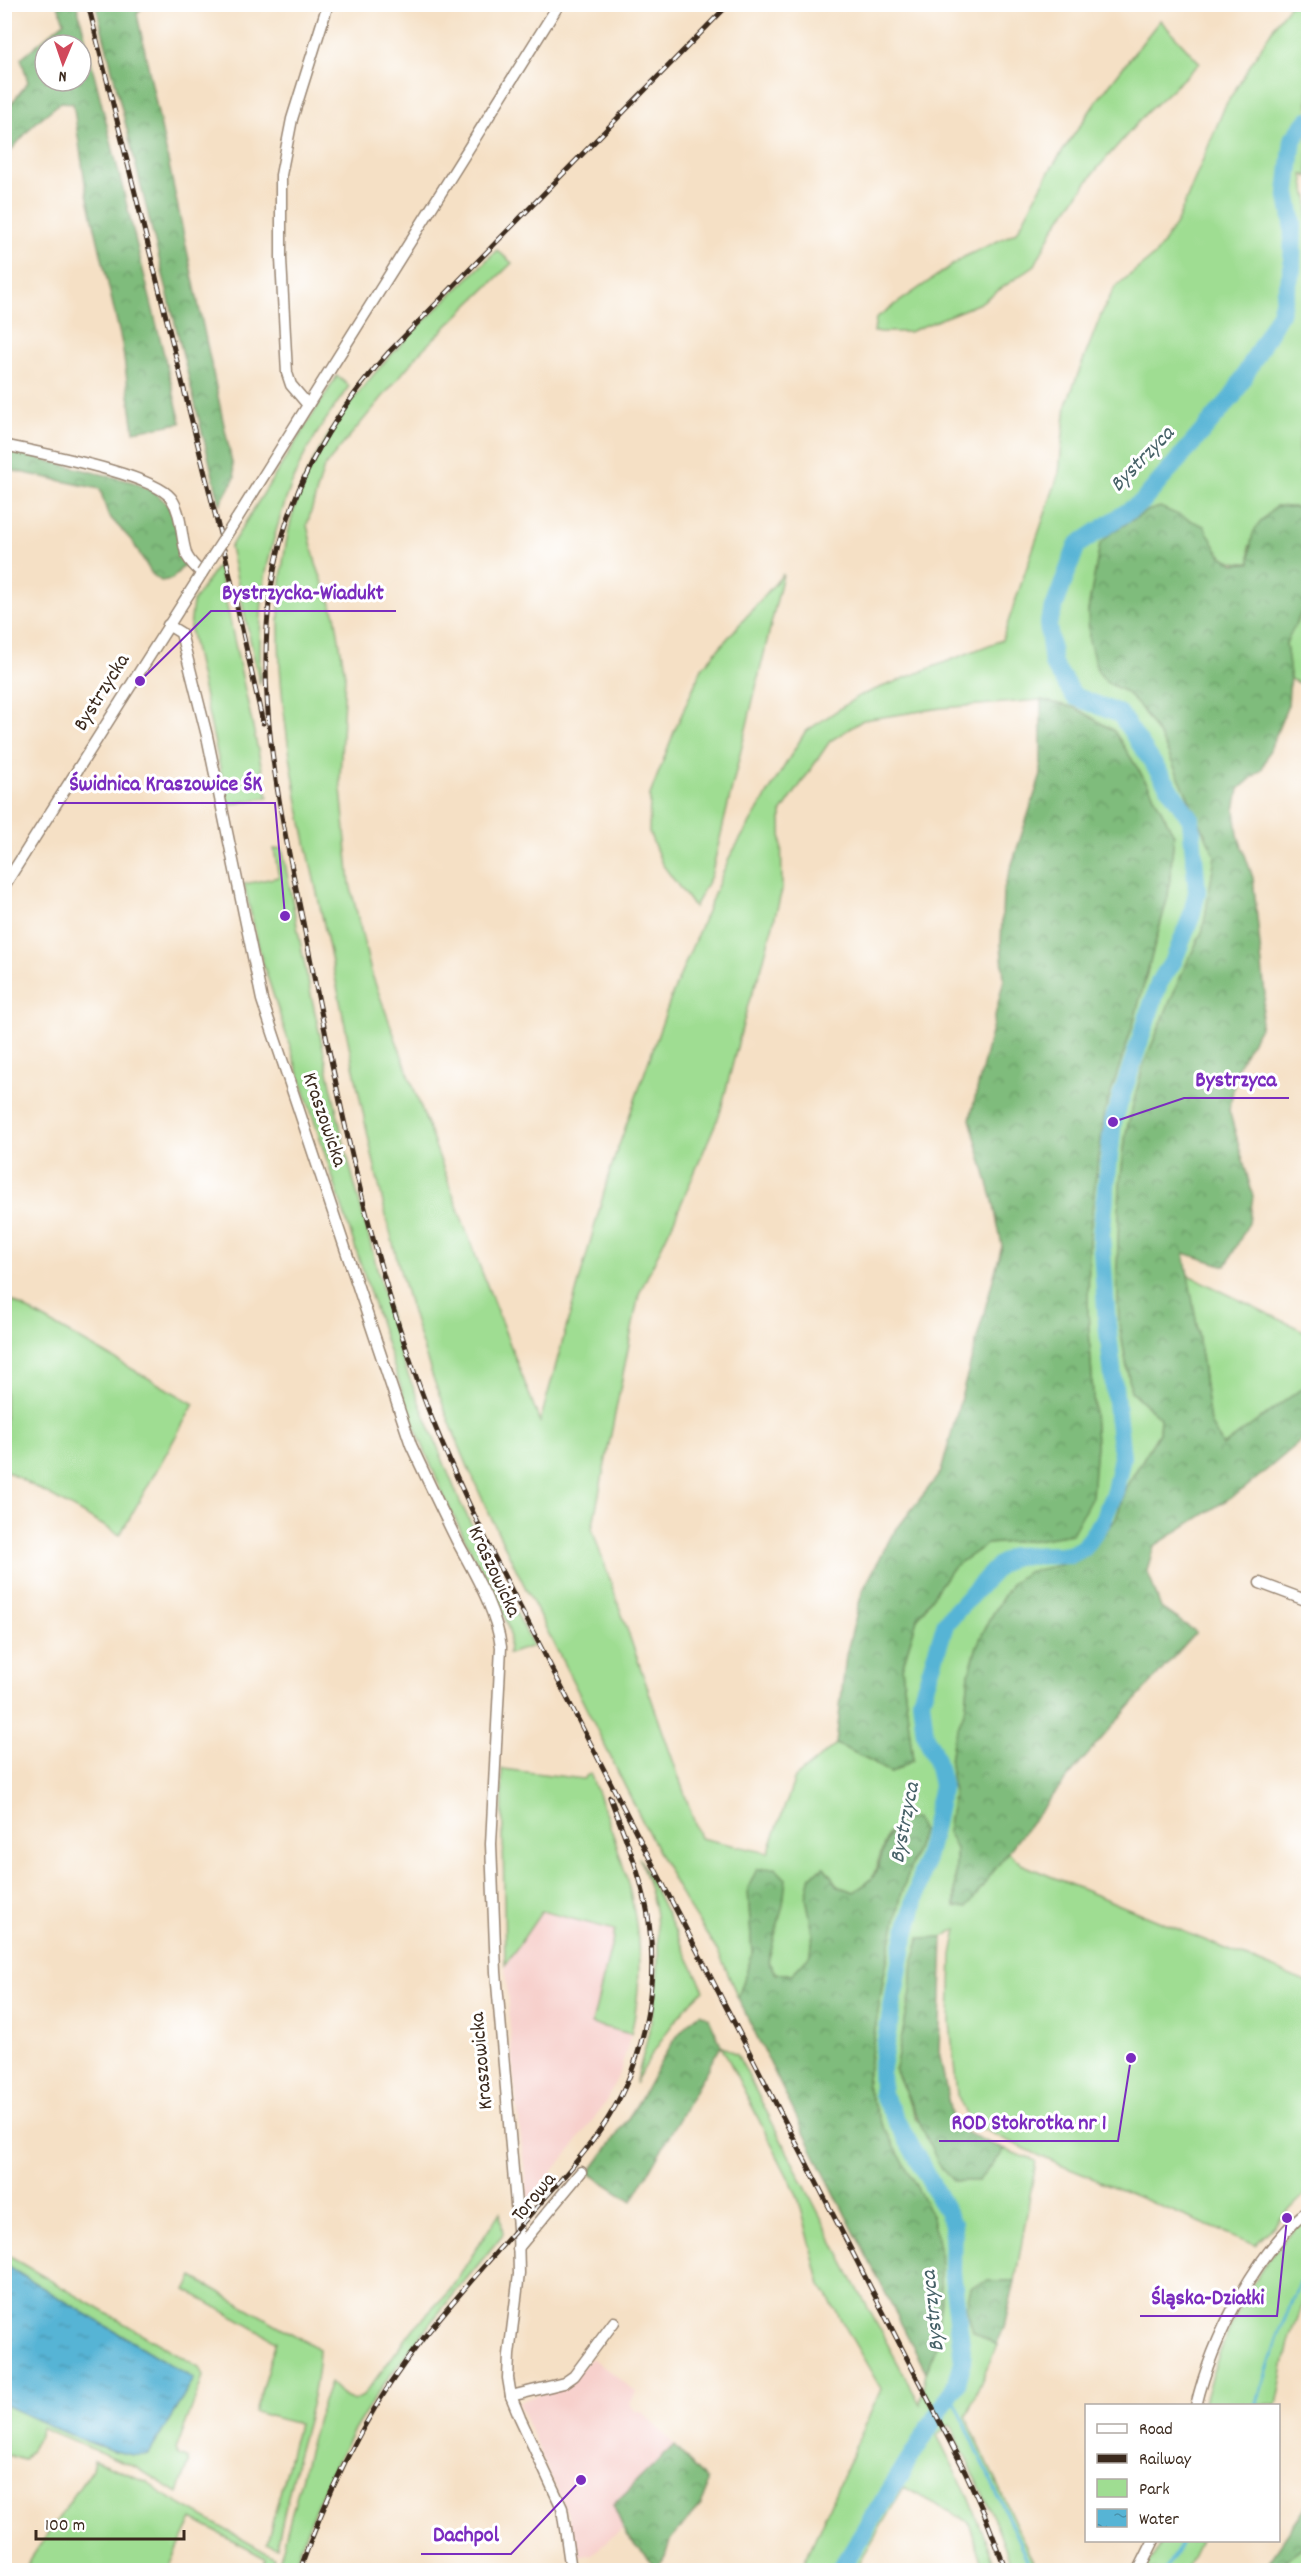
<svg xmlns="http://www.w3.org/2000/svg" width="1313" height="2575" font-family="Dekko,sans-serif">
	<defs>
		<pattern id="forest-crowns" width="20" height="18" patternUnits="userSpaceOnUse" patternTransform="scale(1.5)"><rect width="20" height="18" fill="#7fbc7c"/><path d="M2 6a3 3 0 1 1 6 0M12 15a3 3 0 1 1 6 0" fill="none" stroke="#699965"/></pattern>
		<pattern id="water-ripples" width="26" height="14" patternUnits="userSpaceOnUse" patternTransform="scale(1.5)"><rect width="26" height="14" fill="#56b4d5"/><path d="M2 4q2-2 4 0t4 0M15 11q2-2 4 0t4 0" fill="none" stroke="#4893ac"/></pattern>
	</defs>
	<rect width="100%" height="100%" fill="#fff"/>
	<filter id="ink" filterUnits="userSpaceOnUse"><feTurbulence type="fractalNoise" baseFrequency=".0167" numOctaves="2"/><feDisplacementMap in="SourceGraphic" scale="12" xChannelSelector="R" yChannelSelector="G"/><feConvolveMatrix kernelMatrix="1 2 1 2 8 2 1 2 1" color-interpolation-filters="sRGB"/></filter>
	<filter id="wash" filterUnits="userSpaceOnUse"><feTurbulence type="fractalNoise" baseFrequency=".008" numOctaves="4" result="noise"/><feDisplacementMap in="SourceGraphic" scale="24" xChannelSelector="R" yChannelSelector="G"/><feGaussianBlur stdDeviation="1.35" result="paint"/><feColorMatrix in="noise" values="0 0 0 0 0 0 0 0 0 0 0 0 0 0 0 0 0 1.4 0 .05"/><feComposite in="paint" operator="in"/></filter>
	<g filter="url(#wash)">
		<rect width="100%" height="100%" fill="#f5e0c5"/>
		<g fill="#f7d0cc">
			<polygon points="542,1910 615,1930 592,2024 631,2034 620,2072 605,2103 574,2146 528,2200 514,2076 505,1965"/>
			<polygon points="592,2358 636,2392 630,2404 635,2411 641,2411 674,2445 613,2505 623,2528 592,2554 574,2558 568,2515 518,2402 556,2389"/>
		</g>
		<g fill="#9fdd92" stroke="#6d8458" stroke-width="1.5" fill-rule="evenodd">
			<path d="M1290,5h18v172l-5,-3 3,21 2,1v207l-10,42 5,63 -27,-2 -27,41 2,16c-32,1 -34,-13 -47,-37l-104,18 -12,67 18,71 20,10 15,16 21,32 53,116 -12,74 -21,43 -39,93 -17,67 -6,52 -3,86 2,52 12,68 29,27 -1,15 -33,54 -10,32 -31,37 -74,28 -23,38 -11,24 -8,28 -3,32 -13,35 -3,21 3,33 -6,37 9,17 -1,57 34,-31 20,-23 12,12 287,119v208l-53,54 -202,-83 -83,-39 -13,-28 -7,-73 2,-67 5,-26 -14,8 -23,1 -7,22 -2,33 -16,76 21,50 62,62 27,-31 31,11 -21,120h-27l-15,50 24,14 -31,72 71,153h-24l-20,-54 -43,-92 -13,11 29,57 31,78h-13l-15,-48 -65,-35 -49,83h-54l80,-181 -60,-104 -23,-88 -77,-152 16,9 117,228 66,122 6,-32 9,-23 -32,-187 -24,-44 -13,-33 18,-110 17,-79 21,-65 -34,2 -16,46 -18,13 -14,-5 -16,-20 -18,30 7,35 -2,22 -19,20h-16l-8,-12 5,-26 -25,-48 4,67 -14,43c-7,-14 -11,-30 -19,-44 -13,-22 -29,-42 -41,-65 -40,-73 -75,-149 -113,-223 -40,-80 -83,-160 -115,-243 -64,-161 -90,-334 -127,-503 -28,-126 -67,-291 -27,-417 31,-100 129,-181 201,-253l15,13 -91,88 -97,116 -17,58 9,39 19,51 10,60 -5,103 10,106 21,88 102,277 67,173 70,-251 62,-176 58,-139 75,-124 54,-36 143,-56 57,-167 7,-68 35,-90 14,-28 41,-33 21,-32 48,-116 53,-86zM1041,700l35,8 38,23 36,57 24,47 -6,61 -36,132 -27,83 -9,63 -7,66 -1,72 8,133 -5,52 -55,43 -49,4 -35,24 -35,51 -15,49 11,92 -22,13 -19,-12 -36,-17 -41,34 -27,75 -68,-15 -108,-309 47,-235 36,-76 45,-105 29,-112 12,-31 21,-80 -1,-77 49,-72 33,-21 78,-12z"/>
			<polygon points="1160,20 1200,63 1146,113 1096,170 1055,226 1035,265 980,303 909,332 874,332 876,318 964,257 1017,232 1050,170 1096,102"/>
			<path d="M337,376l12,10c-19,28 -40,56 -53,87 -14,34 -29,83 -33,120 -4,30 -3,61 -3,92l-30,-138z"/>
			<polygon points="218,565 268,797 228,805 190,628 193,602"/>
			<polygon points="783,574 711,876 694,907 662,864 649,832 650,795 674,732 702,668"/>
			<polygon points="1308,600 1308,687 1290,679 1286,643"/>
			<polygon points="282,848 306,972 344,1144 400,1355 460,1502 533,1646 508,1654 510,1635 506,1621 446,1501 409,1413 261,957 244,884 279,877 274,849"/>
			<polygon points="1186,1274 1308,1333 1308,1384 1223,1446 1210,1423 1196,1319"/>
			<polygon points="5,1297 194,1404 120,1535 5,1470"/>
			<path d="M502,1769l81,10 7,-6c34,89 64,163 41,261l-39,-10 23,-94 -73,-19 -37,54z"/>
			<path d="M639,1857l65,133c-31,27 -49,59 -69,94 17,-56 28,-110 21,-169 -3,-19 -11,-40 -17,-58z"/>
			<path d="M500,2212l3,22c-51,64 -108,127 -150,198 -25,43 -45,91 -60,138h-16l40,-152 13,-35 13,13 11,5 9,-5 51,-68 36,-38z"/>
			<path d="M1308,2217v73l-19,52 -13,63 -73,1c16,-65 53,-147 105,-189z"/>
			<path d="M5,2254l194,113 4,9 -2,7 -25,67 3,5 8,3 2,5 -11,30 -41,-25 -96,-41 -1,8 -16,25 -19,-6v-49c27,12 118,58 143,49l46,-75 -189,-114z"/>
			<path d="M193,2277l126,72c-1,38 -12,71 -22,108 -7,30 -14,60 -20,90l-10,-4 31,-119 -43,-12 21,-71 -90,-51z"/>
			<polygon points="94,2460 148,2482 162,2494 274,2557 270,2570 262,2570 265,2558 192,2519 168,2570 23,2570 92,2469"/>
			<polygon points="1161,2541 1161,2540 1200,2541 1186,2570 1147,2570"/>
			<polygon points="1308,2543 1308,2570 1278,2570 1283,2561"/>
		</g>
		<g fill="url(#forest-crowns)" stroke="#5d734d" stroke-width="1.5" fill-rule="evenodd">
			<path d="M58,5h19l104,418 -47,8 -12,-87 -36,-155 -13,-86 -12,-1 -26,21 -30,34v-45l23,-30 -7,-24 43,-36zM45,45h36v36h-36z"/>
			<polygon points="96,5 144,5 137,14 235,477 220,504"/>
			<polygon points="4,450 133,482 156,493 168,505 176,522 185,564 172,579 161,581 152,574 132,541 108,515 100,489 5,469"/>
			<path d="M1276,506l27,2 5,4v88l-22,43 4,31 -2,31 -26,64 -23,20 -4,21 3,25 15,43 12,117 -5,32 -22,39 -9,44 24,86 -4,26 -23,44 -42,-13 12,66 14,104 13,23 85,-62v51l-64,54 -90,57 -7,24 14,38 35,24c-79,89 -161,178 -229,276l-12,-2 1,-57 -9,-17 6,-37 -3,-33 3,-21 13,-35 3,-32 8,-28 11,-24 23,-38 16,-12 32,-7 26,-9 31,-37 10,-32 33,-54 1,-15 -29,-27 -5,-30 -7,-38 -2,-52 3,-86 6,-52 17,-67 39,-93 21,-43 12,-74 -53,-116 -21,-32 -15,-16 -20,-10 -9,-12 -8,-29 -1,-30 12,-67 11,-11 36,-22 13,-4 44,19 16,29 14,9 16,-1c0,-33 3,-34 26,-57z"/>
			<polygon points="1041,700 1076,708 1114,731 1150,788 1174,835 1168,896 1132,1028 1105,1111 1096,1174 1089,1240 1088,1312 1096,1445 1092,1497 1072,1534 1036,1540 987,1544 952,1568 917,1619 902,1668 913,1760 891,1773 872,1761 836,1744 846,1655 862,1592 892,1535 941,1472 1002,1246 993,1201 970,1119 1004,979 1001,944 1003,892 1041,775"/>
			<path d="M915,1818l7,13 -21,65 -17,79 -18,110 13,33 52,95 8,33 2,55 -6,48 -9,23 -105,-205 -83,-169 14,-43 -4,-67 9,-19 18,-1 11,11 -3,26 -15,57 8,12h16l19,-20 2,-22 -7,-35 5,-22 13,-8 15,20 15,5c5,-4 15,-9 19,-15 14,-22 7,-56 42,-59z"/>
			<polygon points="943,1937 939,2051 951,2115 958,2129 1005,2150 978,2181 953,2181 940,2167 895,2069 911,1993 913,1960 920,1938"/>
			<path d="M700,2013l9,5 12,27 -89,156 -43,-28c19,-25 37,-50 53,-77 16,-28 31,-63 58,-83z"/>
			<polygon points="988,2281 1015,2281 1004,2327 997,2345 973,2331 966,2307 971,2287"/>
			<polygon points="674,2445 707,2481 705,2496 701,2505 670,2540 665,2557 656,2567 627,2536 613,2505"/>
			<polygon points="1308,2504 1308,2543 1283,2561 1278,2570 1263,2570"/>
		</g>
		<path fill="url(#water-ripples)" stroke="#486f7a" stroke-width="1.5" d="M5,2265l189,114 -45,75c-26,10 -116,-37 -144,-49z"/>
		<g fill="none" stroke-linecap="round" stroke-linejoin="round">
			<g stroke="#56b4d5" stroke-width="3">
				<polyline points="951,2393 1032,2570"/>
				<polyline points="1256,2406 1278,2336 1303,2273 1308,2242"/>
				<polyline points="1165,2570 1183,2540"/>
			</g>
			<polyline stroke="#56b4d5" stroke-width="18" points="840,2570 957,2383 963,2361 952,2271 953,2223 882,2094 881,2068 903,1946 931,1839 942,1785 936,1759 925,1734 921,1700 946,1622 999,1565 1014,1556 1070,1555 1083,1548 1102,1522 1115,1491 1122,1457 1107,1323 1101,1236 1113,1122 1159,983 1174,960 1191,917 1197,892 1191,820 1120,714 1074,696 1053,664 1048,624 1077,545 1142,502 1233,396 1280,313 1292,270 1293,224 1287,192 1293,139 1308,120"/>
		</g>
	</g>
	<g filter="url(#ink)">
		<g fill="none" stroke-linecap="round" stroke-linejoin="round">
			<g stroke="#988572" stroke-width="13">
				<g id="minor">
					<polyline points="308,405 291,385 287,373 281,259 281,175 292,119 328,4"/>
					<path d="M4,445c34,8 149,29 167,53 12,17 9,39 16,58 4,7 9,12 15,17l-198,313"/>
					<polyline points="236,520 559,4"/>
					<path d="M168,625l13,8 26,103 55,264 149,445c15,32 30,64 46,96 18,34 39,68 44,106l-10,197 5,128 22,256 1,46 -10,81 -1,23 3,18 9,22 42,90 9,62"/>
					<polyline points="1260,1583 1308,1601"/>
					<polyline points="518,2248 581,2172"/>
					<polyline points="511,2396 564,2383 574,2376 614,2322"/>
					<path d="M1196,2406c16,-67 59,-152 112,-196"/>
					<polyline points="1139,2570 1154,2540"/>
				</g>
			</g>
			<use href="#minor" stroke="#fff" stroke-width="10"/>
			<g stroke="#3b2a1e" stroke-width="5">
				<g id="rail">
					<polyline points="88,4 226,558 263,723"/>
					<path d="M729,4l-340,348c-61,68 -104,144 -118,236 -17,116 12,235 35,349 29,146 58,293 108,434 22,64 51,126 81,187l470,913 19,42 22,57"/>
					<path d="M300,2570c29,-84 69,-164 125,-234 32,-40 67,-79 101,-117 26,-29 53,-58 75,-90 41,-59 58,-136 48,-207 -6,-44 -24,-85 -39,-125"/>
				</g>
			</g>
			<use href="#rail" stroke="#fff" stroke-width="3" stroke-dasharray="9" stroke-linecap="butt"/>
			<g stroke="#988572" stroke-width="13" stroke-linecap="butt">
				<polyline id="minor-bridge" points="202,573 236,520"/>
			</g>
			<use href="#minor-bridge" stroke="#fff" stroke-width="10"/>
		</g>
	</g>
	<g text-anchor="middle" dominant-baseline="central" stroke-width="6" stroke-linejoin="round" paint-order="stroke">
		<g font-size="21" fill="#3b2a1e" stroke="#fff">
			<text transform="translate(103 693) rotate(-58)">Bystrzycka</text>
			<text transform="translate(323 1120) rotate(71)">Kraszowicka</text>
			<text transform="translate(493 1572) rotate(65)">Kraszowicka</text>
			<text transform="translate(483 2061) rotate(-95)">Kraszowicka</text>
			<text transform="translate(535 2198) rotate(-50)">Torowa</text>
		</g>
		<g font-size="22" font-style="italic" fill="#466167" stroke="#fff">
			<text transform="translate(1143 460) rotate(-46)">Bystrzyca</text>
			<text transform="translate(906 1823) rotate(-79)">Bystrzyca</text>
			<text transform="translate(934 2311) rotate(-96)">Bystrzyca</text>
		</g>
	</g>
	<path fill="none" stroke="#7b2cbf" stroke-width="2" d="M140 681L211 611H396M285 916L275 803H58M1113 1122L1184 1098H1289M1131 2058L1118 2141H939M1287 2218L1277 2316H1140M581 2480L511 2554H421"/>
	<g fill="#7b2cbf" stroke="#fff" stroke-width="2">
		<circle cx="140" cy="681" r="6"/>
		<circle cx="285" cy="916" r="6"/>
		<circle cx="1113" cy="1122" r="6"/>
		<circle cx="1131" cy="2058" r="6"/>
		<circle cx="1287" cy="2218" r="6"/>
		<circle cx="581" cy="2480" r="6"/>
	</g>
	<g font-size="22" text-anchor="middle" font-weight="bold" fill="#7b2cbf" stroke="#fff" stroke-width="6" stroke-linejoin="round" paint-order="stroke">
		<text x="303" y="599">Bystrzycka-Wiadukt</text>
		<text x="166" y="790">Świdnica Kraszowice ŚK</text>
		<text x="1236" y="1086">Bystrzyca</text>
		<text x="1029" y="2129">ROD Stokrotka nr 1</text>
		<text x="1208" y="2304">Śląska-Działki</text>
		<text x="466" y="2541">Dachpol</text>
	</g>
	<rect width="1313" height="2575" fill="none" stroke="#fff" stroke-width="24"/>
	<rect x="1085" y="2404" width="195" height="138" fill="#ffffff" stroke="#b1aaa5" stroke-width="1.5"/>
	<rect x="1097" y="2424" width="30" height="9" fill="#ffffff" stroke="#b1aaa5" stroke-width="1.5"/>
	<text x="1139" y="2434" font-size="18" fill="#3b2a1e">Road</text>
	<rect x="1097" y="2454" width="30" height="9" fill="#3b2a1e" stroke="#b1aaa5" stroke-width="1.5"/>
	<text x="1139" y="2464" font-size="18" fill="#3b2a1e">Railway</text>
	<rect x="1097" y="2479" width="30" height="18" fill="#9fdd92" stroke="#b1aaa5" stroke-width="1.5"/>
	<text x="1139" y="2494" font-size="18" fill="#3b2a1e">Park</text>
	<rect x="1097" y="2509" width="30" height="18" fill="url(#water-ripples)" stroke="#b1aaa5" stroke-width="1.5"/>
	<text x="1139" y="2524" font-size="18" fill="#3b2a1e">Water</text>
	<g transform="translate(63 63) rotate(182)"><circle r="28" fill="#ffffff" stroke="#b1aaa5" stroke-width="1.5"/>
	<path d="M0-4.5L10 22L0 15L-10 22Z" fill="#d1495b"/>
	<text y="-9" font-size="16" font-weight="bold" text-anchor="middle" fill="#3b2a1e">N</text>
	</g>
	<path d="M36 2530v9h148v-9" fill="none" stroke="#3b2a1e" stroke-width="3"/>
	<text x="45" y="2530" font-size="18" fill="#3b2a1e" stroke="#ffffff" stroke-width="4.5" paint-order="stroke">100 m</text>
</svg>
